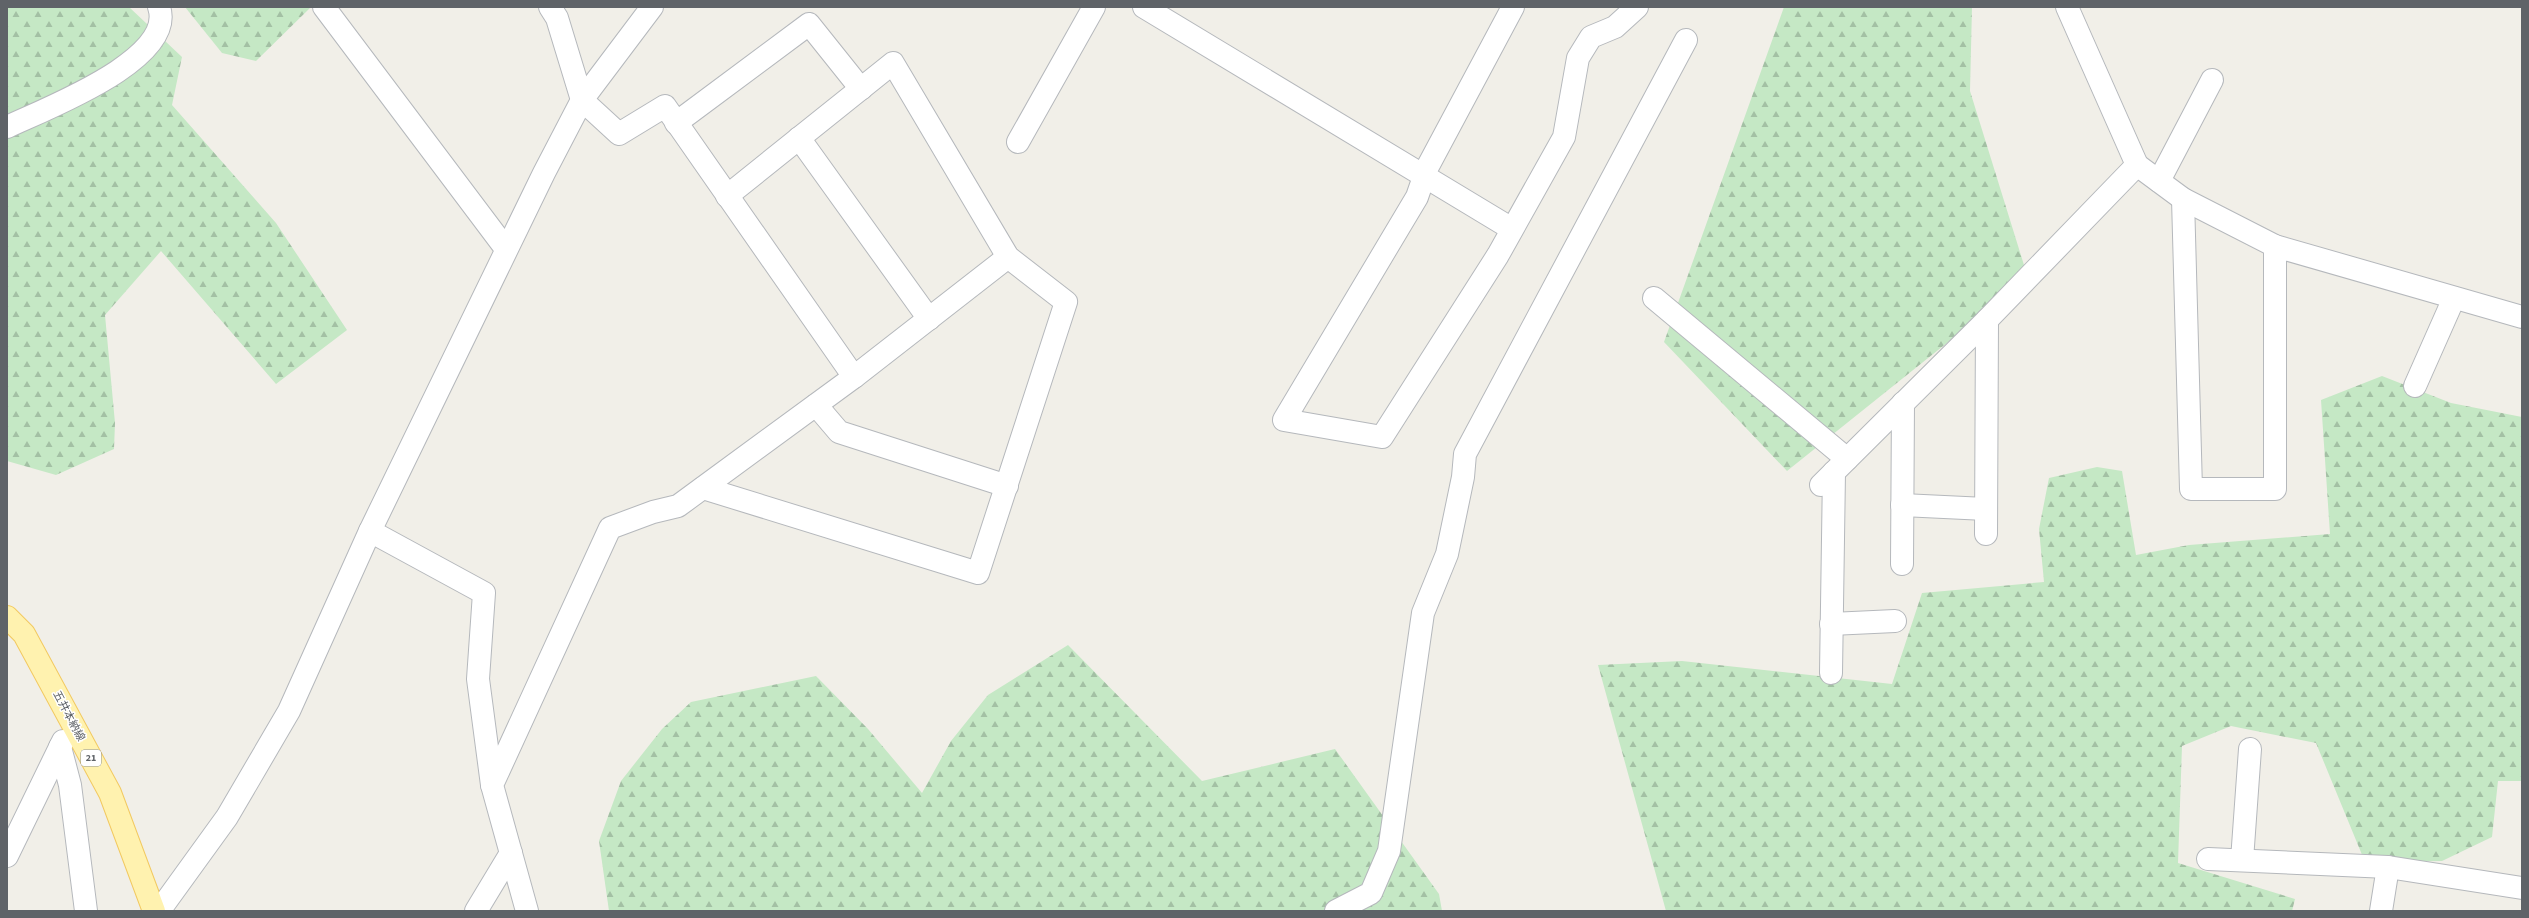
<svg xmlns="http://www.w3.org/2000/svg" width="2529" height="918" font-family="'Source Sans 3','Noto Sans JP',sans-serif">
	<defs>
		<pattern id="forest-firs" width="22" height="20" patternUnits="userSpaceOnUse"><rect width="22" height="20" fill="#c5e8c5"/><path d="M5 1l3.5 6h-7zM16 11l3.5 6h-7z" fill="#a3c0a4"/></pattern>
	</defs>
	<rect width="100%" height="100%" fill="#f1efe8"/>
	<g fill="url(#forest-firs)">
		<polygon points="7,7 129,7 182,57 172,105 276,223 347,330 276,384 161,251 105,315 115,423 114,449 56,475 7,461"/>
		<polygon points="185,7 311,7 256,61 222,53"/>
		<polygon points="1784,7 1972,7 1970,91 2028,278 1787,471 1664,342"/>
		<polygon points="2382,376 2451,403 2522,417 2522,781 2498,781 2492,837 2442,861 2365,862 2316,743 2231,726 2182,746 2178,863 2295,899 2292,911 1666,911 1598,665 1682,661 1892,684 1922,593 2044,582 2039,529 2049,478 2097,467 2122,471 2136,555 2189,545 2330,534 2321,400"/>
		<polygon points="1068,645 1202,781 1335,749 1439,894 1442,911 609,911 599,841 621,781 662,729 691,702 816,676 868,729 922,793 951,741 988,695"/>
	</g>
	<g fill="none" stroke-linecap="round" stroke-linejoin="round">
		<g stroke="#b5b8bc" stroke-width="24">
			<g id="minor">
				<polyline points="324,7 506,249"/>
				<polyline points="550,7 557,18 582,100 619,134 665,106 854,377"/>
				<polyline points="1144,7 1512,229"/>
				<polyline points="1513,7 1427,168 1417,197 1284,420 1382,437 1498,255 1564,137 1578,58 1591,37 1615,27 1637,7"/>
				<polyline points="2067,7 2137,165"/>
				<polyline points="676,123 809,24 861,89"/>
				<path d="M7,127c35,-17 170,-67 152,-120"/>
				<polyline points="799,138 929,319"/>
				<polyline points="1018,142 1094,7"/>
				<polyline points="2159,181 2212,80"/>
				<polyline points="2183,199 2191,489 2275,489 2275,246"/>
				<polyline points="1654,298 1847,459"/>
				<polyline points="2415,386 2454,298"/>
				<polyline points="816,405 839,432 1007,486"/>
				<polyline points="1821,485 1987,320 2137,165 2183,199 2275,246 2522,317"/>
				<polyline points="703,488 978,573 1066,302 1008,257 893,63 727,196"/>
				<polyline points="1902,505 1986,509"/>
				<polyline points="370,531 484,593 478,679 492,785"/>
				<polyline points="1986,534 1987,320"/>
				<polyline points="1902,564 1903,403"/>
				<polyline points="1831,624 1895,621"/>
				<polyline points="1831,673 1834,472"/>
				<polyline points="60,747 70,785 86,911"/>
				<polyline points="7,856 63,741"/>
				<polyline points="2208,859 2388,867 2522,888"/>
				<polyline points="2242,860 2250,749"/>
				<polyline points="159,911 227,817 289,711 370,531 544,173 582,100 652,7"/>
				<polyline points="476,911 511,853"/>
				<polyline points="527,911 492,785 610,528 653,512 678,506 854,377 1008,257"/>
				<polyline points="1336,911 1371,893 1389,851 1423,613 1447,554 1463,477 1465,454 1686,40"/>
				<polyline points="2381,911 2388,867"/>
			</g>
		</g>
		<g stroke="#f2c960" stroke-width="24">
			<polyline id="primary" points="7,617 24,634 110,793 154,911"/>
		</g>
		<use href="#minor" stroke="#fff" stroke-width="22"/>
		<use href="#primary" stroke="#fff2af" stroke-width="22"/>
	</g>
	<g text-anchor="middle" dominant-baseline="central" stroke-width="3" stroke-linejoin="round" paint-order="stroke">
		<rect fill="#fff" stroke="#8f9295" stroke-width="1" x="81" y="750" width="20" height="16" rx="3"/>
		<g font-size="10" font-weight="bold" fill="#5f6368">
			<text x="91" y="758">21</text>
		</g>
		<g font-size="11" fill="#5f6368" stroke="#fff">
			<text transform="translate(69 716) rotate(62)">五井本納線</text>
		</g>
	</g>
	<rect width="2529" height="918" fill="none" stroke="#5f6368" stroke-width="16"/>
</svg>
